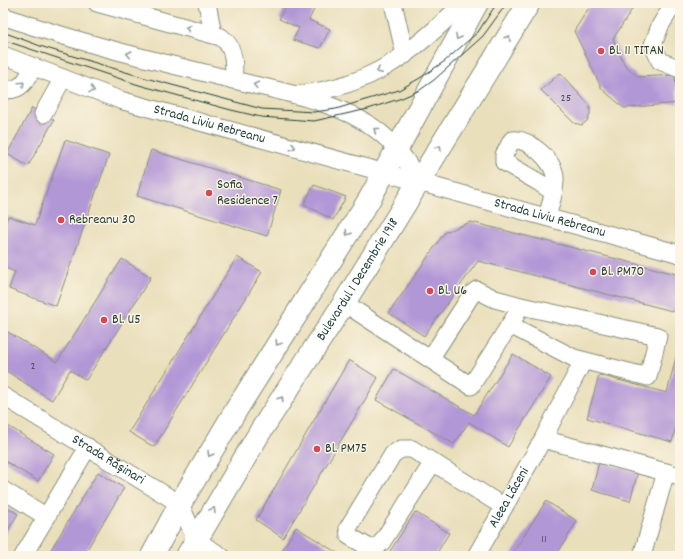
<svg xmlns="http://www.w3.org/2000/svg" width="683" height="559" font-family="Dekko,sans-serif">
	<rect width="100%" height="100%" fill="#fcf5e5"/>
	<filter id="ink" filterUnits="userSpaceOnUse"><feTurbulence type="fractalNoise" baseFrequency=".025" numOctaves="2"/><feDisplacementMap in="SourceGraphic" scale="8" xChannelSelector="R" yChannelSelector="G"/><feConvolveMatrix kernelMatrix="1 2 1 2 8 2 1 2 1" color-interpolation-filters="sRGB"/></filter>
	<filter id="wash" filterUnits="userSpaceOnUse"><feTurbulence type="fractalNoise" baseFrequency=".012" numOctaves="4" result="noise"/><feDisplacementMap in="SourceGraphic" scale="16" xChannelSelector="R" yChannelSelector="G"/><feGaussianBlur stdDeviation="0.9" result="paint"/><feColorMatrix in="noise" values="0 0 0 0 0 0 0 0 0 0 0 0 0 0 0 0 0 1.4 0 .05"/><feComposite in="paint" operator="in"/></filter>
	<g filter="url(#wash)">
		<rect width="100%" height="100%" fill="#e9dfbb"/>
		<g id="blocks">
			<g fill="#b297d7">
				<polygon points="287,3 317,3 309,20 330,29 320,48 293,40 299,28 279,19"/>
				<polygon points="592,3 636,3 613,39 624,64 638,77 675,75 678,103 624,108 602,89 574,31"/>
				<polygon points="560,73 590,106 590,114 588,120 582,125 574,123 541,90"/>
				<polygon points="32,108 54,120 28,166 7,154"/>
				<polygon points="65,140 109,155 56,306 9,289 15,272 3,267 3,229 8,216 35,225"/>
				<polygon points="151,150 281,190 267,236 137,196"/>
				<polygon points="314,185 346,197 333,220 304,204"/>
				<polygon points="471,222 680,275 680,313 478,261 424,336 389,313 445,232"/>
				<polygon points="237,257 262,272 154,447 129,432"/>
				<polygon points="122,259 151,277 86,380 70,370 52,400 3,369 3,329 57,362"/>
				<polygon points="679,345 680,411 672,442 587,418 599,375 667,393"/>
				<polygon points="513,354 551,377 508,447 469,422 454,444 376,400 394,369 474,415"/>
				<polygon points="349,360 378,378 283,538 256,520"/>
				<polygon points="3,423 54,454 38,481 3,460"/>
				<polygon points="599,462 638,472 630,501 592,490"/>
				<polygon points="98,472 124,488 83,556 47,556"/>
				<polygon points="546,501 577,521 556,556 511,556"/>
				<polygon points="3,505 18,514 3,538"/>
				<polygon points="415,512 449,533 435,556 387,556"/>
				<polygon points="296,527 342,556 284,556 280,554"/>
			</g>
		</g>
	</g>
	<g filter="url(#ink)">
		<use href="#blocks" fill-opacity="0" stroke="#848e78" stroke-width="1"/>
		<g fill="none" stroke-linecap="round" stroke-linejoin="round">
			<g stroke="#848e78" stroke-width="19">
				<g id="minor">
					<path d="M97,3l124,34c13,9 14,28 12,43"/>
					<polyline points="207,3 213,34"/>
					<polyline points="393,3 405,55"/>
					<polyline points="674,3 660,26 653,45 660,61 680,69"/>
					<path d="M3,16c75,27 153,45 231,64 47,12 100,20 140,48 20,14 33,33 45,53"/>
					<path id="s1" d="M3,55l117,45 560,154"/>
					<path d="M3,89c17,4 24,-9 30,-22"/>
					<path d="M300,94c72,-8 113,-41 163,-91"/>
					<polyline points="43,114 63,78"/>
					<path d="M547,217c3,-12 9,-27 8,-40 -1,-16 -27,-40 -43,-37l-8,15v7l36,21 13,9"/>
					<polyline points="344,303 471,386 516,315"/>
					<polyline points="430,359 472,294 477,290 495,299 521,306 658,336 648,377 574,358 510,325"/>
					<path id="s2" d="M3,396l177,108 16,36 25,16"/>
					<polyline points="543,439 680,476"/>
					<polyline points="433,462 382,542 376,548 368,547 349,536 348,528 393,454 401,449 412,449 504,507"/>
					<polyline points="3,490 47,517"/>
					<polyline points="23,556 88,447"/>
					<path id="s3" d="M476,556l67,-117 40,-78"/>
					<polyline points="642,556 666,472"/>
				</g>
			</g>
			<g stroke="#848e78" stroke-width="24">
				<g id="major">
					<polyline points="152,556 180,504 236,410 369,200 477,3"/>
					<path id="s4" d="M187,556l73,-124 84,-129 185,-300"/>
				</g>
			</g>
			<use href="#minor" stroke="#fff" stroke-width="17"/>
			<use href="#major" stroke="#fff" stroke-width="22"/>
			<g stroke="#1f3d34" stroke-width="1">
				<polyline points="3,32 43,47 142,77 262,109 314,112 336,109 365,100 399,90 420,78 445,61 478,32 497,3"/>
				<polyline points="3,40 139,85 231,110 261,117 314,121 368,109 402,98 420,90 434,80 483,36 507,3"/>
			</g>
		</g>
		<defs><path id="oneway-chevron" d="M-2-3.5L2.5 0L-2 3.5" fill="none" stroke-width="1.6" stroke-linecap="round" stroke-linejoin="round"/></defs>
		<g stroke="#8f9e9a">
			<use href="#oneway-chevron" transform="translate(188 28) rotate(-165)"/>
			<use href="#oneway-chevron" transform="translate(458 37) rotate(119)"/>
			<use href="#oneway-chevron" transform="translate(508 38) rotate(-58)"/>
			<use href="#oneway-chevron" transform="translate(129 54) rotate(-167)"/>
			<use href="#oneway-chevron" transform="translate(379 71) rotate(153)"/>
			<use href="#oneway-chevron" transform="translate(22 84) rotate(-43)"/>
			<use href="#oneway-chevron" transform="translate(256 85) rotate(-166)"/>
			<use href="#oneway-chevron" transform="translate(92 90) rotate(20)"/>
			<use href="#oneway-chevron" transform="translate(376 130) rotate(-142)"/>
			<use href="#oneway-chevron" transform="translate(293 147) rotate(15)"/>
			<use href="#oneway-chevron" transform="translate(439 148) rotate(-58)"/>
			<use href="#oneway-chevron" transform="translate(348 233) rotate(122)"/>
			<use href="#oneway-chevron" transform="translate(278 343) rotate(122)"/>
			<use href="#oneway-chevron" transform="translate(281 399) rotate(-57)"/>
			<use href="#oneway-chevron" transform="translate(210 454) rotate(121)"/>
			<use href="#oneway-chevron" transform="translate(213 510) rotate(-59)"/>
		</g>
	</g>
	<g fill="#d1495b" stroke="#fcf5e5" stroke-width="1.5">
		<circle cx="601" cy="51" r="4"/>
		<circle cx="209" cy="193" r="4"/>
		<circle cx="61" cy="220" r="4"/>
		<circle cx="593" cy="272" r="4"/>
		<circle cx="430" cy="291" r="4"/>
		<circle cx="104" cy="320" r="4"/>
		<circle cx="317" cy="449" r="4"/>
	</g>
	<g text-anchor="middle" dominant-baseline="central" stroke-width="3" stroke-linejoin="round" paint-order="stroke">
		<g font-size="12" fill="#44545d">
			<text x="566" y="98">25</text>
			<text x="33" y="366">2</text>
			<text x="544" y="539">11</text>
		</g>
		<g font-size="14" fill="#1f3d34" stroke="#fcf5e5" text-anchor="start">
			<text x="609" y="51">Bl. 11 TITAN</text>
			<text x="217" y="185">Sofia<tspan x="217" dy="16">Residence 7</tspan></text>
			<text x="69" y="220">Rebreanu 30</text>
			<text x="601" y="272">Bl. PM70</text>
			<text x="438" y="291">Bl. U6</text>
			<text x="112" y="320">Bl. U5</text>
			<text x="325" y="449">Bl. PM75</text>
		</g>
		<g font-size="14" fill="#1f3d34" stroke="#fcf5e5">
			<text stroke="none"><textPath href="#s1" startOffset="218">Strada Liviu Rebreanu</textPath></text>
			<text stroke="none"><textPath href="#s1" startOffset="571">Strada Liviu Rebreanu</textPath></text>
			<text stroke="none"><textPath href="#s4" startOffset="325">Bulevardul 1 Decembrie 1918</textPath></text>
			<text stroke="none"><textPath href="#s2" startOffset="123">Strada Rășinari</textPath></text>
			<text stroke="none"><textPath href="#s3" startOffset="67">Aleea Lăceni</textPath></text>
		</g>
	</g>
	<rect width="683" height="559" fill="none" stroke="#fcf5e5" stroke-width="16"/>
</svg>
